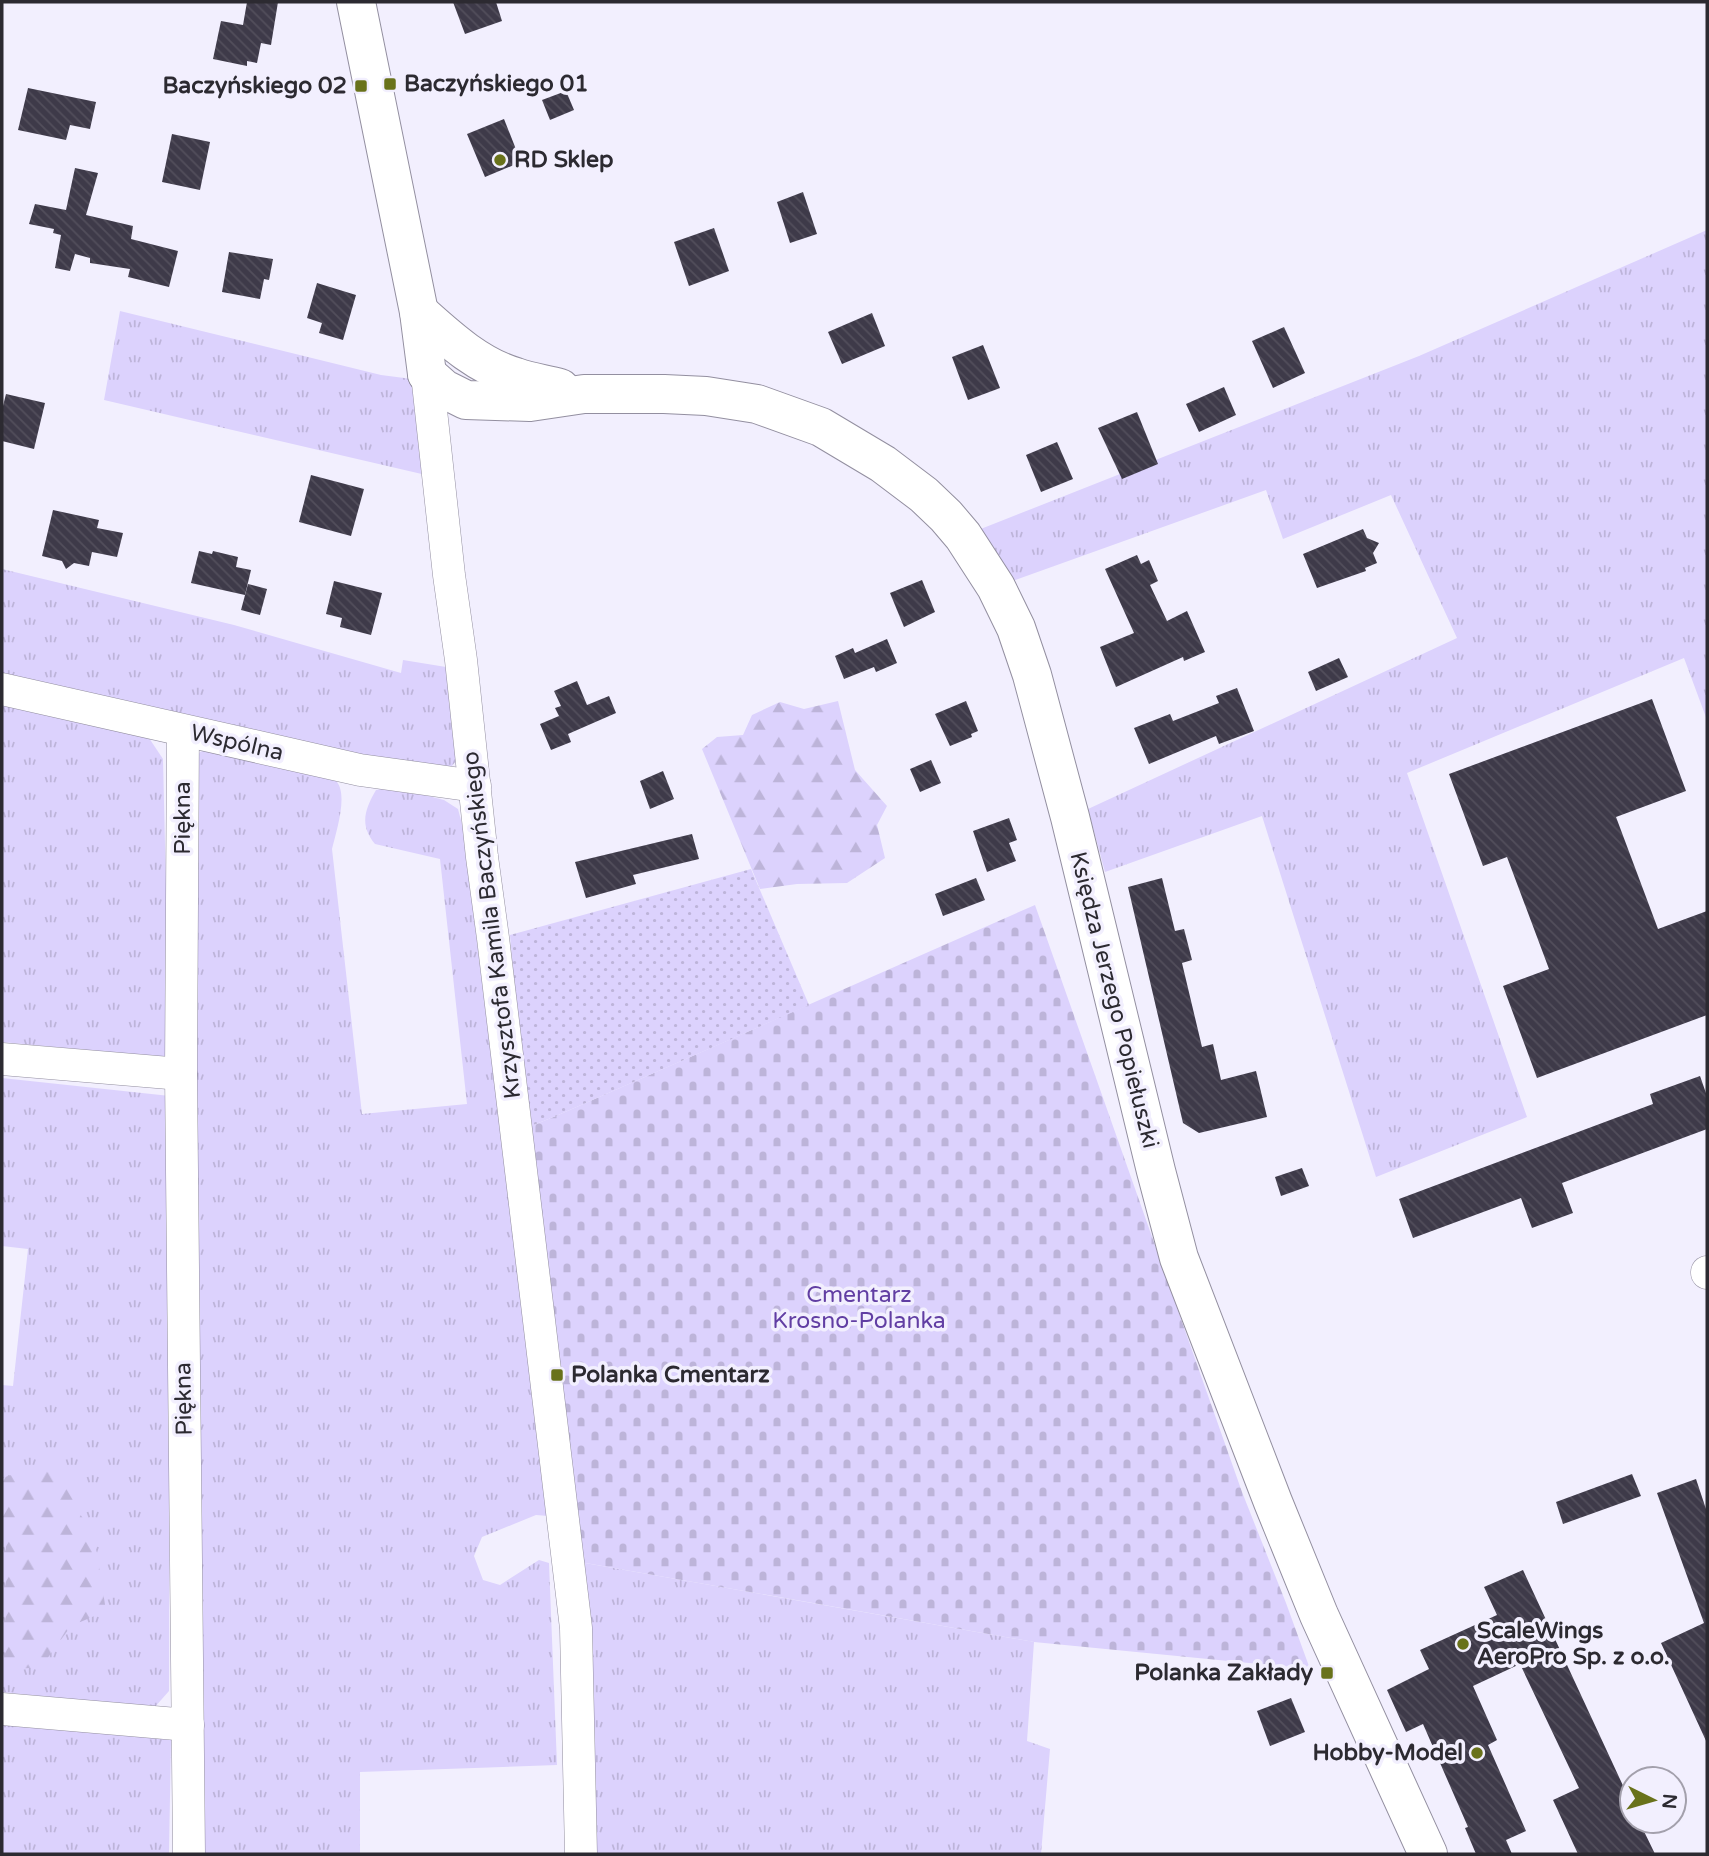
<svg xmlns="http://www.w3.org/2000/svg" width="1709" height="1856" font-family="'Varela Round',sans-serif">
	<defs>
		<pattern id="grass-tufts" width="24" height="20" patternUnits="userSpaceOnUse" patternTransform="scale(1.75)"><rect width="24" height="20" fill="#dcd2fd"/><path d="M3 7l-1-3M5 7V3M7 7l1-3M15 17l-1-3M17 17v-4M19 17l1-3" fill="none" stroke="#bdb4d9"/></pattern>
		<pattern id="forest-firs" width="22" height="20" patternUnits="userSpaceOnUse" patternTransform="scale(1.75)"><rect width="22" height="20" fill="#dcd2fd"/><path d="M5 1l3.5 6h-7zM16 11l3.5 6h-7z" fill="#bdb4d9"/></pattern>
		<pattern id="cemetery-stones" width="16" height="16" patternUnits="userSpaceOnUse" patternTransform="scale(1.75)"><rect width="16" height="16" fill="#dcd2fd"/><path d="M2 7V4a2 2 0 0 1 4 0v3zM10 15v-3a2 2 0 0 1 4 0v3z" fill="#bdb4d9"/></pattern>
		<pattern id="garden-dots" width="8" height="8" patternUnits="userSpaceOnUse" patternTransform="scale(1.75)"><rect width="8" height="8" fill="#dcd2fd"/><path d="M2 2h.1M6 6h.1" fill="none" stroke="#bdb4d9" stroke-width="1.8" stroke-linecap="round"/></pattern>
		<pattern id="building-back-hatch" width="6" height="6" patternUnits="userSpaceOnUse" patternTransform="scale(1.75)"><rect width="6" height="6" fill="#3e3a49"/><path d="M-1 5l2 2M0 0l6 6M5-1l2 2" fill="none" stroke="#524e5b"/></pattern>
	</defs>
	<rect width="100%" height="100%" fill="#f2effe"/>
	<g fill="url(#grass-tufts)">
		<polygon points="1707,230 1707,720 1684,658 1407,773 1527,1117 1376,1177 1262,816 1105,872 1088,809 1457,638 1391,495 1283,539 1266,490 996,587 963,536 1419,356"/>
		<polygon points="120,311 381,375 412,379 426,475 104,400"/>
		<polygon points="2,569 234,625 401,673 403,660 446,667 450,680 457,760 451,767 427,770 2,675"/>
		<polygon points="2,703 147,735 163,759 170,1058 2,1042"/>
		<path d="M210,749l119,25c3,2 6,5 8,8 11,14 -1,50 -5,67l30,265 105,-10 -27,-245 -65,-15c-16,-19 -10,-35 1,-54l17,-3 51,13 14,9 5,19 85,688 -12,-1 -54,22 -8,19 9,24 17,5 39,-25 10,3 8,202 -197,7v82h-160l-7,-1089 7,-13z"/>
		<polygon points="2,1078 170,1096 169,1691 154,1708 2,1692 2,1385 13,1386 28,1249 2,1246"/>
		<polygon points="568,1560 1034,1642 1027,1741 1050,1749 1041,1854 581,1854"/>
		<polygon points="2,1721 171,1740 169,1854 2,1854"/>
	</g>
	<g fill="url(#forest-firs)">
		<polygon points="838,701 855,770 887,806 877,825 885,858 847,883 797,884 760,889 702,749 717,737 743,735 752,715 780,702 804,709"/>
		<polygon points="51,1462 85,1496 80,1514 90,1529 97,1553 106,1611 71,1626 41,1667 5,1670 6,1531 2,1530 2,1478"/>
	</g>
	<polygon fill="url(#cemetery-stones)" points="1035,905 1242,1492 1286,1603 1310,1669 1034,1642 574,1561 526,1128 556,1116"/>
	<polygon fill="url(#garden-dots)" points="751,869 809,1005 556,1116 526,1128 510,935"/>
	<g fill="url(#building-back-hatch)">
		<polygon points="247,2 278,2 271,45 261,43 257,63 247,61 247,66 213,59 221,21 243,25"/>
		<polygon points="453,2 496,2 502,21 465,34"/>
		<polygon points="28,88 96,102 90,129 70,125 66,140 18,130"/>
		<polygon points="566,91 574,110 550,120 542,100"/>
		<polygon points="504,119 521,162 485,177 467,134"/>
		<polygon points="172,134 210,142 200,190 162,182"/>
		<polygon points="75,168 98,173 86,215 133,226 131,239 178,251 169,287 128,277 130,269 90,263 90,258 75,254 70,271 55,268 61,235 53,233 54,229 29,224 35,204 66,210"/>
		<polygon points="803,192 817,234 790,243 777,202"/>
		<polygon points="714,228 729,271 689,286 674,242"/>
		<polygon points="229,252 273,259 269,280 264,279 260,299 222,292"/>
		<polygon points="317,283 356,295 343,340 319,333 322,323 307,318"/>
		<polygon points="872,313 885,346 842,364 828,332"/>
		<polygon points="1284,327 1305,373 1273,388 1252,341"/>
		<polygon points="983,345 1000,388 968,400 952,357"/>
		<polygon points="1224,387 1236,415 1199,432 1186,404"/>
		<polygon points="6,394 45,403 34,449 2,441 2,410"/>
		<polygon points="1137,412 1158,464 1122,479 1098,428"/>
		<polygon points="1057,442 1073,479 1041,492 1026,455"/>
		<polygon points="311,475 364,489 351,536 299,522"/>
		<polygon points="53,510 99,520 97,528 123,533 117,557 92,552 89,566 74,563 66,569 62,561 42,556"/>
		<polygon points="1363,529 1367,538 1379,543 1373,553 1377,563 1365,568 1366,571 1317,588 1303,554"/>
		<polygon points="199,551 212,554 213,551 238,557 236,567 251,570 245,595 191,583"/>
		<polygon points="1137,555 1141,564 1149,560 1158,581 1150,585 1167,621 1187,611 1205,652 1184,661 1183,657 1116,687 1100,647 1134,633 1105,569"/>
		<polygon points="922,580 935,612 904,627 890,593"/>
		<polygon points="334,581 382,593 371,635 340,627 342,618 326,614"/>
		<polygon points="248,584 267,589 260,615 241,610"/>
		<polygon points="887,639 897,663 876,672 874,667 844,679 835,656 853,648 855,653"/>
		<polygon points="1339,658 1348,677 1316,691 1308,672"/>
		<polygon points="577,681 587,705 609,696 616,713 568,734 571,742 551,750 540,724 559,716 555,708 561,706 554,691"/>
		<polygon points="1237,688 1254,731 1219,744 1216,736 1149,764 1134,728 1170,714 1173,721 1219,703 1216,696"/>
		<polygon points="1652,699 1686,791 1616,817 1658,929 1707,911 1707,1015 1537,1078 1503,986 1549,969 1507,857 1483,866 1449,774"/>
		<polygon points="966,701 978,731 971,734 972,737 950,746 935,714"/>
		<polygon points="931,760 941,783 920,792 910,769"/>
		<polygon points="663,771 674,799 650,809 640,781"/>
		<polygon points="1009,818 1017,840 1009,843 1016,861 987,872 973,831"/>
		<polygon points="692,834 699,859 633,875 636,884 586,898 575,862"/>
		<polygon points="976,878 985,900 943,916 935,894"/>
		<polygon points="1162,878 1175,931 1184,929 1192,960 1182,963 1202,1047 1213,1044 1221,1080 1256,1071 1267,1117 1199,1133 1183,1123 1128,887"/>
		<polygon points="1700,1076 1707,1096 1707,1129 1562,1183 1573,1213 1532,1228 1521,1198 1413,1238 1399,1199 1653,1104 1650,1094"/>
		<polygon points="1302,1168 1309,1186 1281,1196 1275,1177"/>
		<polygon points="1632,1474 1641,1496 1563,1524 1556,1502"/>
		<polygon points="1696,1479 1707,1512 1707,1743 1661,1643 1704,1623 1657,1493"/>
		<polygon points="1523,1570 1632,1805 1632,1821 1639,1821 1655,1854 1578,1854 1553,1800 1579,1788 1520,1664 1473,1686 1497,1740 1488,1745 1526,1831 1506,1840 1512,1854 1476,1854 1465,1828 1468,1827 1423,1724 1406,1732 1387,1690 1429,1669 1420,1650 1497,1615 1484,1587"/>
		<polygon points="1291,1698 1305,1732 1270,1746 1257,1711"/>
	</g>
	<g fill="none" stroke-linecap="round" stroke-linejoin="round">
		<g stroke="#938fa0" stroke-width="33">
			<g id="minor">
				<polyline points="427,374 449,575 461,660 482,857 493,938 576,1628 581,1854"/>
				<polyline points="2,689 360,770 475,786"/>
				<polyline points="183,731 181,1074 189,1854"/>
				<polyline points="2,1059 181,1074"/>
				<polyline points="1707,1272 1707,1273"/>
				<polyline points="2,1709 188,1725"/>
			</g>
		</g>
		<g stroke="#938fa0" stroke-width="40">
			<g id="tertiary">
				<polyline points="356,2 419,312 427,374"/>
				<path d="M419,312c29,26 59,54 97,65 14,5 29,7 44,11"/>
				<polyline points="427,374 444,389 466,400 530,402 584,394 664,394 706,396 757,404 821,427 883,464 924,495 946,516 963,536 996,587 1016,628 1032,675 1070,817 1156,1171 1179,1258 1273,1502 1319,1615 1428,1854"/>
			</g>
		</g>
		<use href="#minor" stroke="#fff" stroke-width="32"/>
		<use href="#tertiary" stroke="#fff" stroke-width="38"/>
	</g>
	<g fill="#69721b" stroke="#f2effe" stroke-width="2.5">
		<rect x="383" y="77" width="14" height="14" rx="3.5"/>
		<rect x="354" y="79" width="14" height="14" rx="3.5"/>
		<circle cx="500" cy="160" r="7"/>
		<rect x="550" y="1368" width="14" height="14" rx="3.5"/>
		<circle cx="1463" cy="1644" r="7"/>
		<rect x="1320" y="1666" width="14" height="14" rx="3.5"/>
		<circle cx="1477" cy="1753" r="7"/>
	</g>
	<g text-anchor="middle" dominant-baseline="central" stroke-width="7" stroke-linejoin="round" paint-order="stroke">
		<g font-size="23" font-weight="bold" fill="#2c2a31" stroke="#f2effe" text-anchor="start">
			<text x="404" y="84">Baczyńskiego 01</text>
			<text x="347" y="86" text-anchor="end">Baczyńskiego 02</text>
			<text x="514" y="160">RD Sklep</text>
			<text x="571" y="1375">Polanka Cmentarz</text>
			<text x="1477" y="1631">ScaleWings<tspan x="1477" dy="26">AeroPro Sp. z o.o.</tspan></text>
			<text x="1313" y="1673" text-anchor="end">Polanka Zakłady</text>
			<text x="1463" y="1753" text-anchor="end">Hobby-Model</text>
		</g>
		<g font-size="23" fill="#2c2a31" stroke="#f2effe">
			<text transform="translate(237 743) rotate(13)">Wspólna</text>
			<text transform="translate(183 818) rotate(-90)">Piękna</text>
			<text transform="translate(492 925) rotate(-97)">Krzysztofa Kamila Baczyńskiego</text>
			<text transform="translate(1114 1000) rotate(76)">Księdza Jerzego Popiełuszki</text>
			<text transform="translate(184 1399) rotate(-91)">Piękna</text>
		</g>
		<g font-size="23" fill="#613ea3" stroke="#f2effe">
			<text x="859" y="1295">Cmentarz<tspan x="859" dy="26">Krosno-Polanka</tspan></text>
		</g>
	</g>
	<rect width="1709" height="1856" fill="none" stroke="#2c2a31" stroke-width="7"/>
	<g transform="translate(1653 1800) rotate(95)"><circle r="33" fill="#f2effe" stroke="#a3a0ac" stroke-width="2"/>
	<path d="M0-5L12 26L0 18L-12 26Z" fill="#69721b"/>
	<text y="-10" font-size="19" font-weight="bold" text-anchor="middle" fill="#2c2a31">N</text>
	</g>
</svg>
